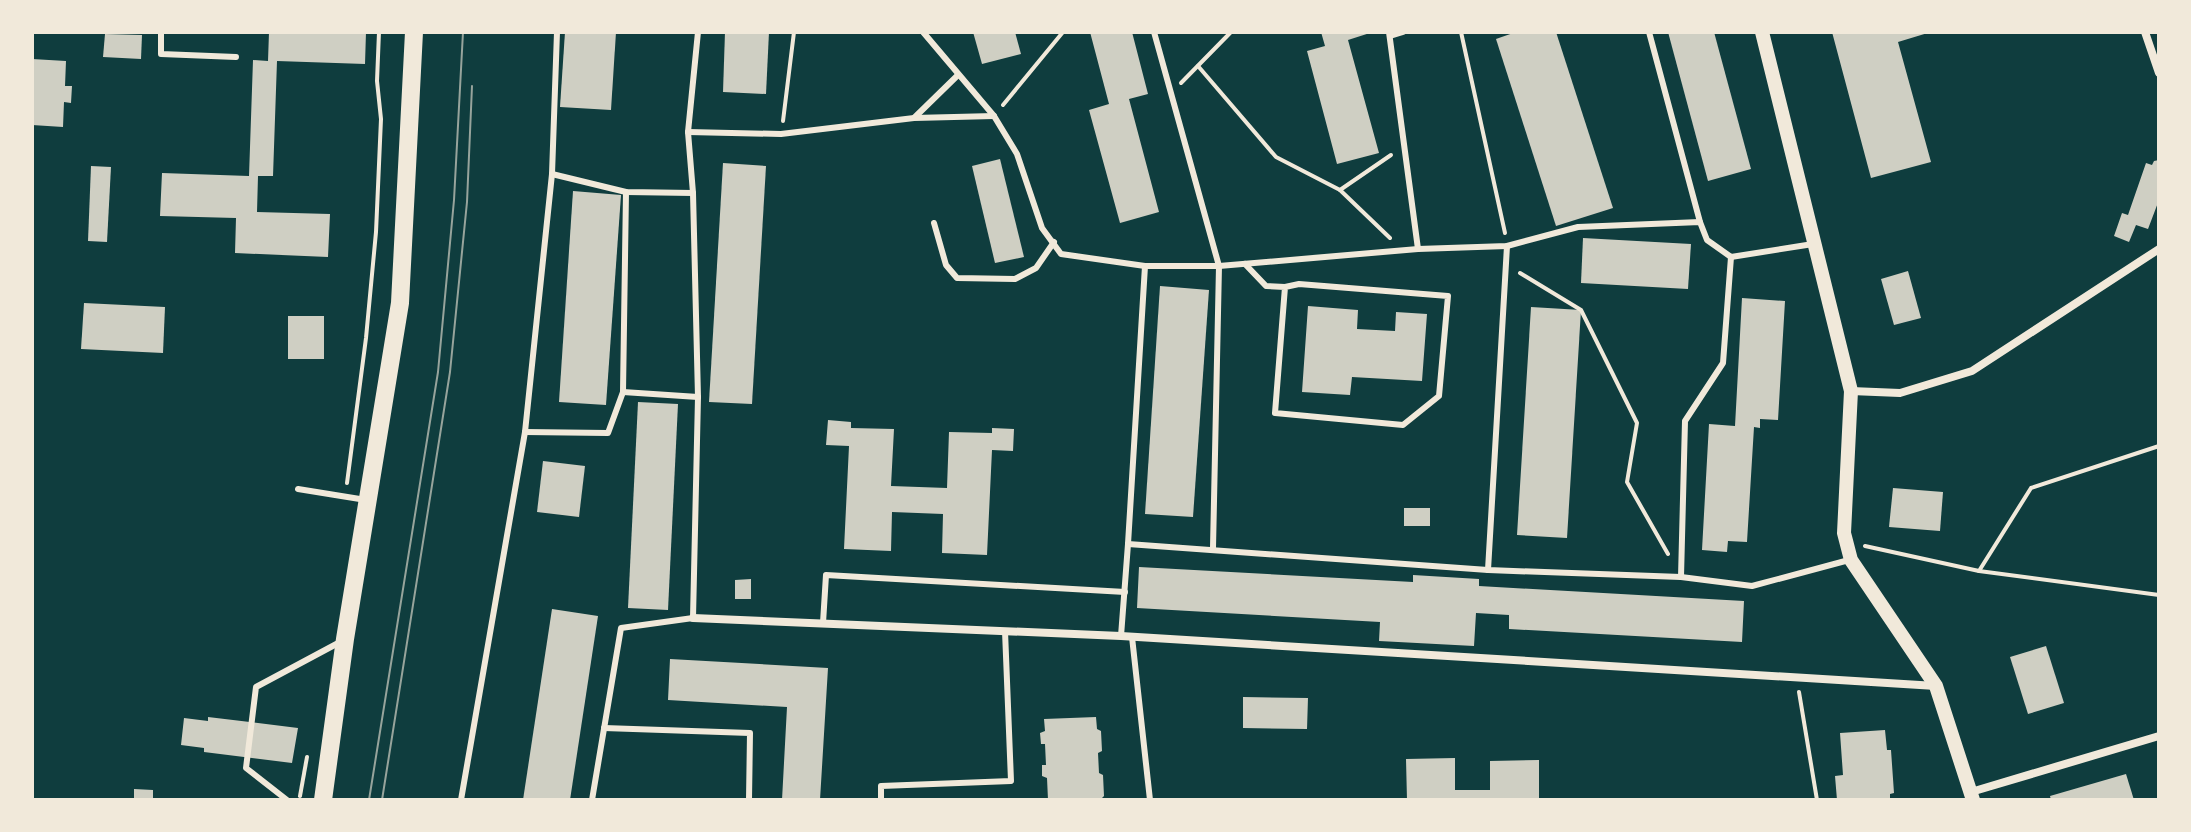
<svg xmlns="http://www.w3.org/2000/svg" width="2191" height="832" font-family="'DejaVu Sans',sans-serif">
	<rect width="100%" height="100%" fill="#0f3d3e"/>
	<g fill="#cfcfc3">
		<polygon points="269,32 366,32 365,64 277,61 273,176 258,176 257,212 330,214 328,257 235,253 236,218 160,216 162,173 249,176 253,60 268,61"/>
		<polygon points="565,32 616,32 611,110 560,107"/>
		<polygon points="725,32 769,32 766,94 723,92"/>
		<polygon points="973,32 1015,32 1021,54 982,64"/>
		<polygon points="1090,32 1132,32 1148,94 1129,99 1159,212 1120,223 1089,110 1109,104"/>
		<polygon points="1321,32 1373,32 1348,40 1379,153 1337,164 1307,51 1325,46"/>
		<polygon points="1516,32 1556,32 1613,208 1556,226 1496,39"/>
		<polygon points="1668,32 1714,32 1751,169 1708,181"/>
		<polygon points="1832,32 1931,32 1898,42 1931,162 1871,178"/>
		<polygon points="105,34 142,35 141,59 103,57"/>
		<polygon points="32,59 66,61 65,86 72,86 71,103 64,102 63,127 32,125"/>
		<polygon points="1000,159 1024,257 995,263 972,166"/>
		<polygon points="2159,160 2159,200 2148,229 2136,225 2129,242 2114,236 2122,213 2128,215 2146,163 2152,165 2154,161"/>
		<polygon points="723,163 766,166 752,404 709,402"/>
		<polygon points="91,166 111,167 107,242 88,241"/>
		<polygon points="573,191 621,195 606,405 559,402"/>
		<polygon points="1583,238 1691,244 1688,289 1581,283"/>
		<polygon points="1908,271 1921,318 1894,325 1881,279"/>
		<polygon points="1160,286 1209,290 1193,517 1145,514"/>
		<polygon points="1742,298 1785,301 1778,420 1760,419 1760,428 1754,427 1747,542 1728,541 1727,552 1702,550 1709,424 1735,426"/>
		<polygon points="84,303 165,307 163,353 81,349"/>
		<polygon points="1308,306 1358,310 1357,329 1395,331 1396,312 1427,314 1422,381 1352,377 1350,395 1302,392"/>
		<polygon points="1531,307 1581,310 1567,538 1517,535"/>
		<rect x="288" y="316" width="36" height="43"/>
		<polygon points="638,402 678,404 668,610 628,608"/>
		<polygon points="828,420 851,422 851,428 894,429 891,486 947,488 949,432 992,433 992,428 1014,429 1013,451 992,450 987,555 942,553 943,514 892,512 891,551 844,549 849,446 826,445"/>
		<polygon points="543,461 585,466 579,517 537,512"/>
		<polygon points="1893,488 1943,492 1940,531 1889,527"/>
		<rect x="1404" y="508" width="26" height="18"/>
		<polygon points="1139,567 1413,582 1413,575 1479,579 1479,586 1744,601 1742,642 1509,629 1509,615 1476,613 1474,646 1379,641 1380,622 1137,608"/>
		<polygon points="751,579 751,599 735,599 735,580"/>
		<polygon points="552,609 598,616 570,800 523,800"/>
		<polygon points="2046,646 2064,703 2028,714 2010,657"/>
		<polygon points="670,659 828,668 820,800 782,800 787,707 668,700"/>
		<polygon points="1243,697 1308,698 1307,729 1243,728"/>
		<polygon points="208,717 298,728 292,763 204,752 204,748 181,745 184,718 208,721"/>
		<polygon points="1096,717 1097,729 1101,731 1102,751 1098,753 1099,773 1103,775 1104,796 1100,800 1048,800 1047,778 1042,776 1042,765 1046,765 1045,744 1041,744 1040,733 1045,731 1044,719"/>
		<polygon points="1885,730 1887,750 1891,750 1894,793 1890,794 1890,800 1837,800 1835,776 1843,775 1840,733"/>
		<polygon points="1455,758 1455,790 1490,790 1490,761 1539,760 1539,800 1407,800 1406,759"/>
		<polygon points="2126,774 2134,800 2051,800 2050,796"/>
		<polygon points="134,789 153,790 153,800 134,800"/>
	</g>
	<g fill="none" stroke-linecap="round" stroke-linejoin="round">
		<g stroke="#f1e9da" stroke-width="4">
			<polyline points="1461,32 1505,233"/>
			<polyline points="1198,66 1276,157 1340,190 1390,238"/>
			<polyline points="1181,83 1231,32"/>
			<polyline points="1003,105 1063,32"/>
			<polyline points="783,121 794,32"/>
			<polyline points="1340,190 1391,155"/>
			<polyline points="1520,273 1581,310 1637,423 1627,482 1668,554"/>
			<polyline points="347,483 366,338 376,232 381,119 377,81 379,32"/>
			<polyline points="1865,546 1979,571 2031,488 2159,446"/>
			<polyline points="1979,571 2159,595"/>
			<polyline points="1799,692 1817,800"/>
			<polyline points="300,796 307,757"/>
		</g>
		<g stroke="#f1e9da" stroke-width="6">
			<polyline points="161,32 161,54 236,57"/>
			<polyline points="923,32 994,116 1017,154 1042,228 1061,254 1145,266 1219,266 1418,249 1507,246 1578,227 1700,222 1707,240 1731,257 1813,244"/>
			<polyline points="1154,32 1219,266 1213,548"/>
			<polyline points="1389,32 1418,249"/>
			<polyline points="1649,32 1700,222"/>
			<polyline points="1390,36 1403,32"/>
			<polyline points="915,117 958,75"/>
			<polyline points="688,132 781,134 914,118 994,116"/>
			<polyline points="552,174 626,192 693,193 688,132 698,32"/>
			<polyline points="934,223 946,265 957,278 1015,279 1036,268 1054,242"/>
			<polyline points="1245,264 1266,286 1285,287 1299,284 1448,296 1439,396 1403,425 1275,413 1285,287"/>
			<polyline points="1145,266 1128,544 1488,570 1681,577 1752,586 1849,560"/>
			<polyline points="623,392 698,397"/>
			<polyline points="525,432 608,433 623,392 626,192"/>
			<polyline points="298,489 366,500"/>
			<polyline points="1488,570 1507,246"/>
			<polyline points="1681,577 1685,421 1723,363 1731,257"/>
			<polyline points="823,623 826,575 1125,592"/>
			<polyline points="1121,636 1128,544"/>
			<polyline points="1132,637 1150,800"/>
			<polyline points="604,728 750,733 749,800"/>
			<polyline points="287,800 246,768 256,687 342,641"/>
			<polyline points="461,800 525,432 552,174 557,32"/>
			<polyline points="592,800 621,628 693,618 698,397 693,193"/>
			<polyline points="881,800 881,786 1011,781 1005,631"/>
		</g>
		<g stroke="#f1e9da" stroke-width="8">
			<polyline points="2145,32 2159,73"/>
			<polyline points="1851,391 1900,393 1972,371 2159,249"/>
			<polyline points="693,618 1121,636 1936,686"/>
			<polyline points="1971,792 2159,736"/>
		</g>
		<polyline stroke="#f1e9da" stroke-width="14" points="1762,32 1851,391 1844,533 1851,560 1936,686 1973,800"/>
		<polyline stroke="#f1e9da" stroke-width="18" points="323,800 345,639 400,303 414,32"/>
		<g stroke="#97a49c" stroke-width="2">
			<polyline points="369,800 438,372 454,200 463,32"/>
			<polyline points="382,800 450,372 467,202 472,86"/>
		</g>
	</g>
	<rect width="2191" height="832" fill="none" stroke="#f1e9da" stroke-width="68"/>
</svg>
